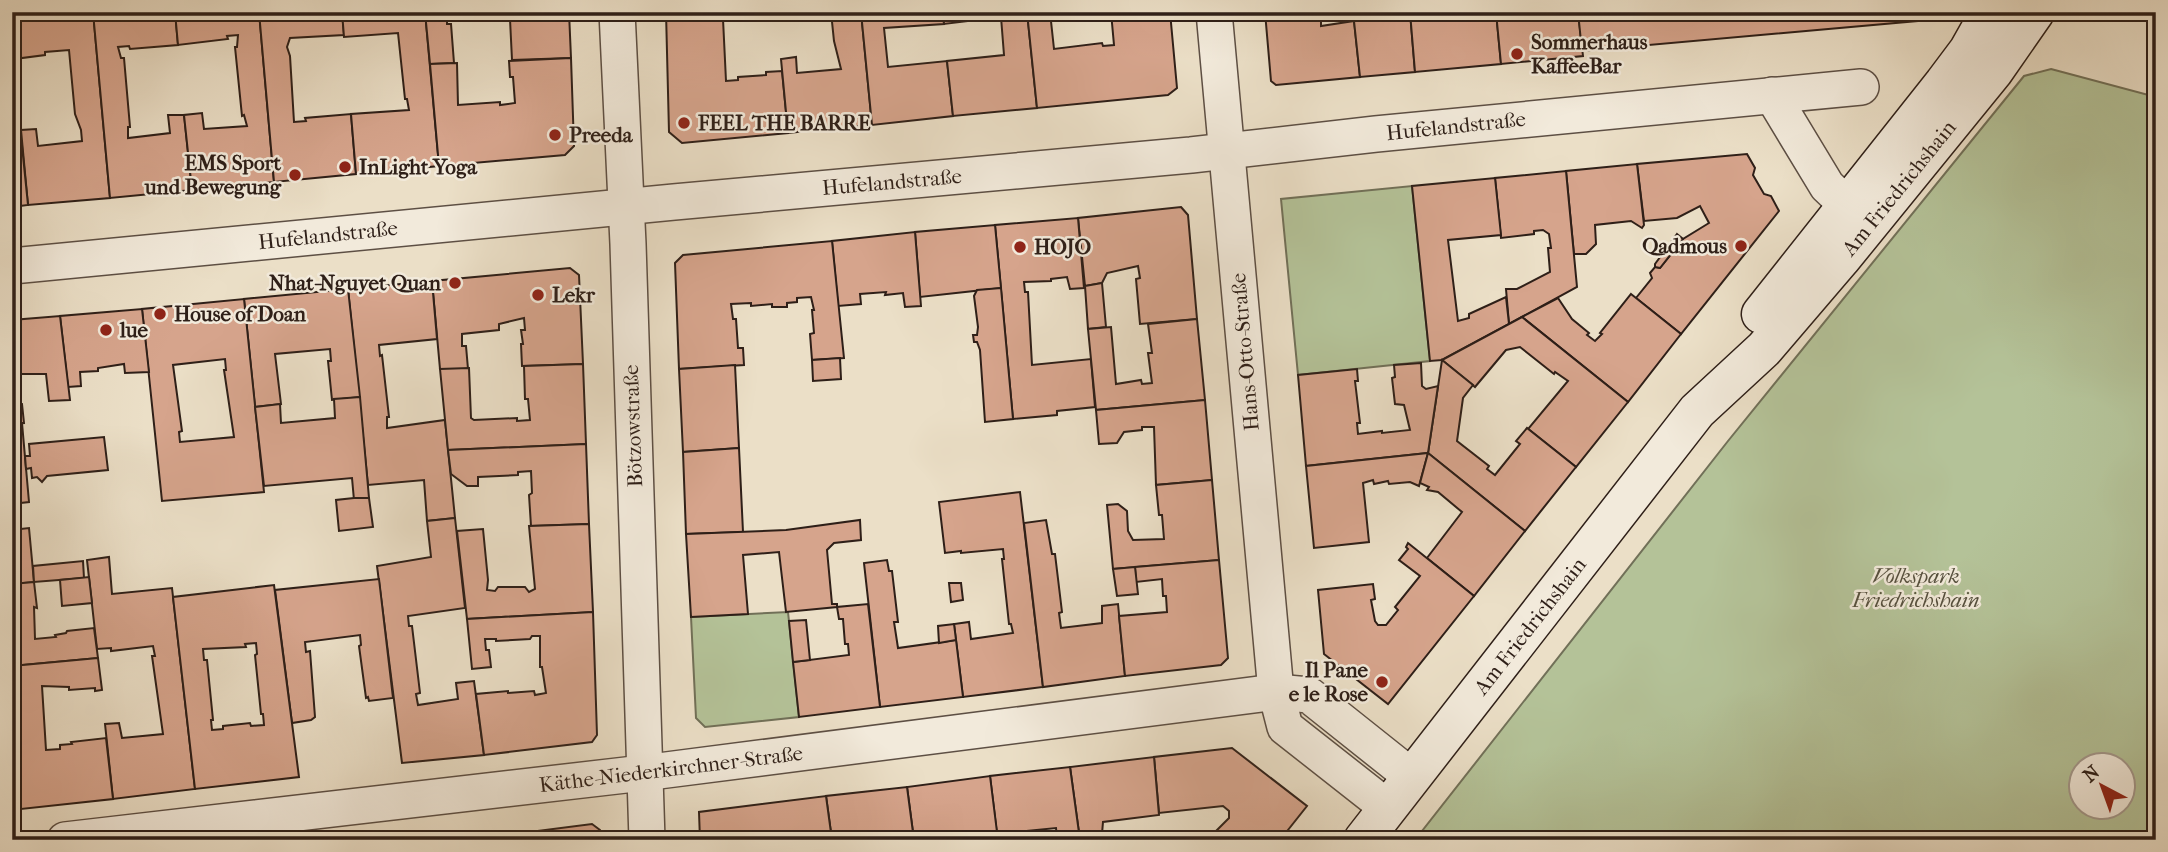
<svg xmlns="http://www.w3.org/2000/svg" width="2168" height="852" font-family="'IM FELL French Canon',serif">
	<rect width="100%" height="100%" fill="#ebdfc7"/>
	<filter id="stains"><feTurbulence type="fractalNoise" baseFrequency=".00286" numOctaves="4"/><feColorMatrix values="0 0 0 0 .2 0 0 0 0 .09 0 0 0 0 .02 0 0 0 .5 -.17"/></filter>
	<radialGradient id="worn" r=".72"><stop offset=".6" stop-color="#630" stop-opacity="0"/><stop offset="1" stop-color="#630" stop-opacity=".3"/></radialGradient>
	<g fill="#b4c298" stroke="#717058" stroke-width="2" fill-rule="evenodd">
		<path d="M2051,69l105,28v743h-741l313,-399 296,-365zM2080,764h42v42h-42z"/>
		<polygon points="1412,186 1430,361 1298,375 1281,199"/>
		<polygon points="788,612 799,717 705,727 696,718 691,617"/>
	</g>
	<g fill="#d6a48c" stroke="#2e1f18" stroke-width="2" fill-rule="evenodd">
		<polygon points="12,12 93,12 110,198 28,205 21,130 36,129 38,146 82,141 81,130 75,114 69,50 45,52 45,55 14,59"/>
		<polygon points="93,12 175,12 178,45 130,49 129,46 118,47 121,58 124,58 130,127 128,127 128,138 170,133 168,115 184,115 192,190 110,198"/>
		<polygon points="175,12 259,12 274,182 192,190 184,115 202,113 204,129 247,126 244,115 242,116 235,47 237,47 238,35 227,36 228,39 178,45"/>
		<polygon points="259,12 342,12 344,35 290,38 287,47 290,56 294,122 306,121 305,118 351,114 356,174 274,182"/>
		<polygon points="342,12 425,12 439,166 356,174 351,114 409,110 407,99 405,99 398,33 344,37"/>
		<polygon points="425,12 450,12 447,15 447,24 451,24 454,63 430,64"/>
		<polygon points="512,12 569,12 571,58 512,60 510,19 513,19"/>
		<polygon points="666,12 777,12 777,18 734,21 734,18 723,19 726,81 738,80 738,77 766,75 766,72 782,71 788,133 682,143 669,132"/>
		<polygon points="831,12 861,12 872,125 788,133 781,59 796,57 797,73 841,69 834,41"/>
		<polygon points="861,12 943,12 944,24 884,28 888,67 947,61 953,116 872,125"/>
		<polygon points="943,12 1027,12 1037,108 953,116 947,61 1004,55 1001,17 944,24"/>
		<polygon points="1027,12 1050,12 1054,49 1102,43 1103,46 1114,45 1111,12 1170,12 1177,88 1168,95 1037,108"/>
		<polygon points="1265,12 1321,12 1321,26 1354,21 1360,77 1276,85 1271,81"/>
		<polygon points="1383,12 1410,12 1415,72 1360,77 1354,21 1377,19"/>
		<polygon points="1410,12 1496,12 1501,64 1415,72"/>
		<polygon points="1496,12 1578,12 1583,56 1501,64"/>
		<polygon points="1578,12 1951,12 1951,18 1582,51"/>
		<polygon points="571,58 574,146 565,155 439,166 430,64 457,63 458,105 500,102 500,105 515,103 513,77 510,77 509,61"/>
		<polygon points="22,146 28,205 12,207 12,147"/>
		<polygon points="1747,154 1755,168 1753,175 1764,194 1771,196 1779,211 1681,334 1636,298 1652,278 1650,273 1655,267 1660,268 1683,239 1709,223 1700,206 1677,218 1644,221 1637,164"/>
		<polygon points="1637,164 1644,225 1642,228 1631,221 1595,225 1596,244 1586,254 1574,254 1566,171"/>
		<polygon points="1566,171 1577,287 1509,324 1506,289 1517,289 1550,272 1548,248 1551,248 1549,234 1543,230 1534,231 1534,234 1501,238 1495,178"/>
		<polygon points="1495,178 1501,235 1448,240 1458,321 1469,318 1469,314 1506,297 1509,324 1442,360 1430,361 1412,186"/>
		<polygon points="1181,207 1188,215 1197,319 1140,324 1136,279 1140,278 1138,266 1107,273 1102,283 1085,286 1078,218"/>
		<polygon points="1078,218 1084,288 1070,289 1067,277 1051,279 1051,281 1024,282 1025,292 1028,292 1032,365 1091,359 1095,407 1057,411 1057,415 1013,419 995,225"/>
		<polygon points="995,225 1001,288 920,297 915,232"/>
		<polygon points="915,232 921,306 905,307 903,293 885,295 886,292 860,294 861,304 838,306 832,241"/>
		<polygon points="1677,234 1683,239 1660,268 1655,267 1655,264"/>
		<polygon points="832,241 844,358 812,360 810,334 814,333 812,310 814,310 811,297 797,298 797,302 787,303 787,307 772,307 772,304 751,306 751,303 731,304 733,319 736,319 738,348 743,348 744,365 679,369 675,263 683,255"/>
		<polygon points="570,268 579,275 583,364 522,366 521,344 523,344 521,330 525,330 524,318 499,324 499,330 462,334 462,346 466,346 468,369 440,369 432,281"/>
		<polygon points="432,281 437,339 379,345 380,356 382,355 389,417 387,417 387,428 445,420 455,518 427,521 424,480 368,485 348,289"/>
		<polygon points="1102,283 1106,327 1088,329 1085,286"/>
		<polygon points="1001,288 1013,419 985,422 980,350 977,342 974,342 973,335 977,335 978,327 974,296 977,290"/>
		<polygon points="348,289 360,397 332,400 328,361 331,361 330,349 275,354 281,404 255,407 244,299"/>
		<polygon points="1631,294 1681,334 1628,402 1522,317 1558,298 1572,319 1589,333 1587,335 1595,341 1602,334 1600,333"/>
		<path d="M244,299l20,193 -102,9 -20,-192zM225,359l1,11h-2l10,67 -54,5 -1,-10 3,-1 -9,-66z"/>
		<polygon points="142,309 149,372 125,373 124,364 98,368 98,371 80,372 81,386 68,387 60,316"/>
		<polygon points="60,316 70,400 49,401 46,374 12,374 12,320"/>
		<polygon points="1522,317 1628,402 1576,467 1528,429 1568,381 1555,372 1554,374 1520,347 1506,350 1475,387 1442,360"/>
		<polygon points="1197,319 1205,400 1096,410 1088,329 1111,327 1116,384 1141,380 1142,384 1152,383 1148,353 1152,353 1148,324"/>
		<polygon points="840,358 841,379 813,381 812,360"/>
		<polygon points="1442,360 1473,385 1463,398 1457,441 1489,466 1487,469 1495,475 1520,444 1516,441 1527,428 1576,467 1525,531 1428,453"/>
		<polygon points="1421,363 1422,386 1426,389 1438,386 1428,453 1306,466 1298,375 1357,369 1358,381 1355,381 1360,423 1357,423 1358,434 1382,431 1382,433 1410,430 1404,405 1395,404 1392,378 1395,377 1394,365"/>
		<polygon points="583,364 586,444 448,450 440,369 469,368 471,418 474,420 517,418 517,421 530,420 528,399 525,399 524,366"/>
		<polygon points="735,365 739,448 683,452 679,369"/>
		<polygon points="12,387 14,405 22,404 24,423 12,424"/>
		<polygon points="360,397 369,498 354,500 352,478 264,486 255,407 280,404 281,423 335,418 334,399"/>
		<polygon points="1205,400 1212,480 1156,485 1154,427 1142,427 1142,430 1124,432 1117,443 1099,444 1096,410"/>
		<polygon points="22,423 29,502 12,504 12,424"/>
		<polygon points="104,437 108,470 47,476 42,482 37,477 32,478 31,468 26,469 25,456 30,456 29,444"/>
		<polygon points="586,444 589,524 531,526 529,495 532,493 531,471 518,472 518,475 478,477 478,486 467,486 451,474 448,450"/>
		<polygon points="739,448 743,532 686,534 683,452"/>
		<polygon points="1428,453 1419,486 1410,482 1389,484 1388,481 1374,484 1373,480 1363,483 1369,542 1314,548 1306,466"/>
		<polygon points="1428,453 1525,531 1474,596 1427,558 1462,512 1438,492 1427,490 1429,487 1420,483"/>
		<polygon points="1212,480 1219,560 1113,569 1107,505 1118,504 1127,511 1128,531 1133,540 1164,539 1162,515 1159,515 1156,485"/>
		<polygon points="1020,492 1043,687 963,697 954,624 969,622 971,639 1013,633 1011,624 1009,624 1002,559 1004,559 1003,549 961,553 961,551 945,553 939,502"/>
		<polygon points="354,498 369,498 373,527 339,531 336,500"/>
		<polygon points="455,518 465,608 408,616 409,626 412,626 420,693 416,694 418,705 458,699 456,683 474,681 484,755 402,763 377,566 431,557 427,521"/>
		<polygon points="860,520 861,540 834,543 827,550 832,604 837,604 837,607 786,612 779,552 743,555 748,614 691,617 686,534 786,530"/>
		<polygon points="1046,520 1052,554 1055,554 1062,612 1059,613 1061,628 1102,623 1102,606 1118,604 1125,676 1043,687 1024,523"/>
		<polygon points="589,524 593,612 467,619 457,531 483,529 488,580 487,590 495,591 498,587 525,587 529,592 535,589 529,526"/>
		<polygon points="29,528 34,582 12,584 12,530"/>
		<polygon points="1408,543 1474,596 1388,704 1324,654 1318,590 1373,584 1375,599 1371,600 1375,621 1378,625 1386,625 1398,610 1395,607 1420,576 1399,560 1408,549 1406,547"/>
		<polygon points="109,557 112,594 172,588 195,789 113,799 105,724 119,723 122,738 163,734 152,656 155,656 153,646 111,651 111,648 97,649 87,560"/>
		<polygon points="887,560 889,571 892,571 898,622 894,622 898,648 956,640 963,697 880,707 864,563"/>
		<polygon points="1219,560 1228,658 1221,665 1125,676 1119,616 1167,612 1166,596 1163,596 1162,579 1136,582 1135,567"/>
		<polygon points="83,561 84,578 34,582 33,566"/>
		<polygon points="1135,567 1138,594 1117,596 1113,569"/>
		<polygon points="89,577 92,603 62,606 60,580"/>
		<polygon points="379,579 393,698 369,701 368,697 366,698 359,646 361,645 360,635 305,642 306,652 310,651 315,717 311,720 292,723 275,590"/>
		<polygon points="34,582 37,608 34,607 35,639 56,637 55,635 66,633 67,631 94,628 98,658 12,666 12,584"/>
		<polygon points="949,583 961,583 963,600 951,602"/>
		<path d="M274,585l25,192 -104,12 -22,-192zM256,643l1,11 -2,1 6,59h2l1,11 -13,1 -1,-3 -27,3v3l-11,1 -1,-10h2l-6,-60h-3l-1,-11 43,-2 -1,-3z"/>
		<polygon points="868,604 880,707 799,717 793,662 849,655 848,644 845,644 843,619 839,619 837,607"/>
		<polygon points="593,612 597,735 592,742 484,755 476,694 508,691 508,693 534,691 535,695 546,693 542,667 540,667 540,636 532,636 530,639 496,641 496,639 485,639 486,650 489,650 491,667 472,669 467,619"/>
		<polygon points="806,620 810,660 793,662 789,621"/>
		<polygon points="954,624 956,640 939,643 938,626"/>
		<polygon points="98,658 102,690 95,691 95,688 69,690 69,687 42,686 46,750 60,749 60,745 72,744 71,742 106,738 113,799 12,810 12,666"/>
		<polygon points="1232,748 1307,806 1280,840 1207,840 1229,818 1229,811 1223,806 1159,813 1154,757"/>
		<polygon points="1154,757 1159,815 1103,822 1102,834 1107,834 1107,840 1080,840 1070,767"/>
		<polygon points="1070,767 1080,840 1055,840 1057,838 1056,828 997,834 990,776"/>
		<polygon points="990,776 998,840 982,840 981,837 962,840 914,840 907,787"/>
		<polygon points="907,787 914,840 832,840 826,796"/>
		<polygon points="826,796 832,840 700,840 699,812"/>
		<polygon points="592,824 600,830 601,840 466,840"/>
	</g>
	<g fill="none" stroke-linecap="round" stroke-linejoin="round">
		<g stroke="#5d4f44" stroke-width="38">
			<g id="street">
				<polyline points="617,12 628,244 647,840"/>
				<polyline points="1214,12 1276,692 1285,727 1388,808"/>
				<polyline points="1772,95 1827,186 1847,205"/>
				<polyline points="12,266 674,202 1191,155 1376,134 1861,87"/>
				<polyline points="65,840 643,773 1276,692 1309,695 1412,777"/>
			</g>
		</g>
		<g stroke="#2e1f18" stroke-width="41">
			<g id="secondary">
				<polyline points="1761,314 1944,83 1968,51 1990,12"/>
				<polyline points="1363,840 1697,411 1764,349 1841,259 1994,71 2035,12"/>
			</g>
		</g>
		<use href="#street" stroke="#f2eadb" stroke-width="35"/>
		<use href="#secondary" stroke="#f2eadb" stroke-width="38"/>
	</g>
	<g fill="#8f2418" stroke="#f2eadb" stroke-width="2.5">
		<circle cx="1517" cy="54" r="7"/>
		<circle cx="684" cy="123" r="7"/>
		<circle cx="555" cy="135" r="7"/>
		<circle cx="345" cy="167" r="7"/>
		<circle cx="295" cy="175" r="7"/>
		<circle cx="1741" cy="246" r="7"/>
		<circle cx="1020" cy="247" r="7"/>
		<circle cx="455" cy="283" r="7"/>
		<circle cx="538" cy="295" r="7"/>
		<circle cx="160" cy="314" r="7"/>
		<circle cx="106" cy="330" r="7"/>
		<circle cx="1382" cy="682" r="7"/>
	</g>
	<g text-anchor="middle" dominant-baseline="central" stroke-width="5" stroke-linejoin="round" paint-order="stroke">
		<g font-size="21" font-weight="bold" fill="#2e1f18" stroke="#f2eadb" text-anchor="start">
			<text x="1531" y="42">Sommerhaus<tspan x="1531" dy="24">KaffeeBar</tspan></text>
			<text x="698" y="123">FEEL THE BARRE</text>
			<text x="569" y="135">Preeda</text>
			<text x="281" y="163" text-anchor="end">EMS Sport<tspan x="281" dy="24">und Bewegung</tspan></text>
			<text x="359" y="167">InLight Yoga</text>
			<text x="1727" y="246" text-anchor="end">Qadmous</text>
			<text x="1034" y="247">HOJO</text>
			<text x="441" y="283" text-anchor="end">Nhat-Nguyet Quan</text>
			<text x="552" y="295">Lekr</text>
			<text x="174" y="314">House of Doan</text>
			<text x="120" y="330">lue</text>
			<text x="1368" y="670" text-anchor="end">Il Pane<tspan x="1368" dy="24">e le Rose</tspan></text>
		</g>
		<g font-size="21" fill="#2e1f18" stroke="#f2eadb">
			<text transform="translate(1456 126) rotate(-6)">Hufelandstraße</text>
			<text transform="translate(892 182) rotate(-5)">Hufelandstraße</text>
			<text transform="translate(1899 188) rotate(-51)">Am Friedrichshain</text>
			<text transform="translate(328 235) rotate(-6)">Hufelandstraße</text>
			<text transform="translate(1245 352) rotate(-95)">Hans-Otto-Straße</text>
			<text transform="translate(633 426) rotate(-92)">Bötzowstraße</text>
			<text transform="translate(1530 626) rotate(-52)">Am Friedrichshain</text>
			<text transform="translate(671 769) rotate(-7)">Käthe-Niederkirchner-Straße</text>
		</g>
		<g font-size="21" font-style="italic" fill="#56503e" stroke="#f2eadb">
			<text x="1916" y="576">Volkspark<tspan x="1916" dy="24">Friedrichshain</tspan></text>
		</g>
	</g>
	<rect width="2168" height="852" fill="none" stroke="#ebdfc7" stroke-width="42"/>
	<rect x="14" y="14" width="2140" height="824" fill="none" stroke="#2e1f18" stroke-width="3.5"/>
	<rect x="21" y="21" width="2126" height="810" fill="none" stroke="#2e1f18" stroke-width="2"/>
	<g transform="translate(2102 786) rotate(319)"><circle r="33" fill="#f2eadb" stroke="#a4998d" stroke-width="2"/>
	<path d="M0-5L12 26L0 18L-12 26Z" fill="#8f2418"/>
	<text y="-10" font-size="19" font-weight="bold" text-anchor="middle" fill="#2e1f18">N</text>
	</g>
	<rect width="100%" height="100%" filter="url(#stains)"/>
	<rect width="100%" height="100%" fill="url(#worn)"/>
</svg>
